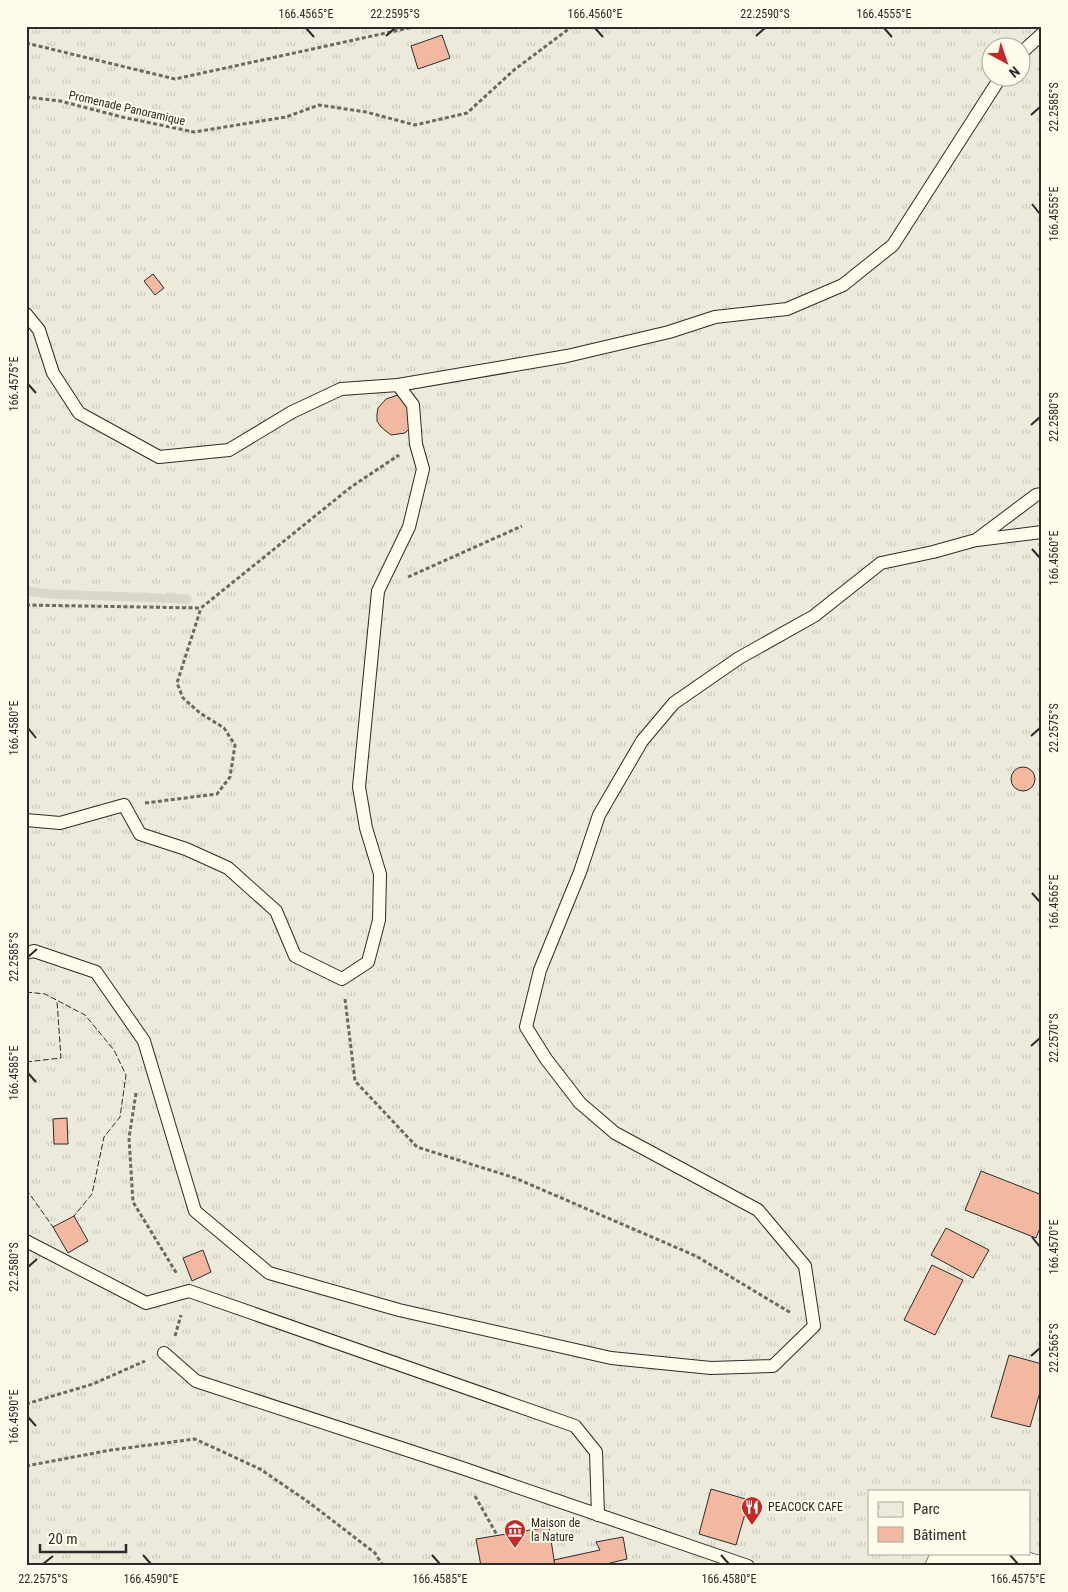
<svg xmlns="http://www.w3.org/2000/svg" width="1068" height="1592" font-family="'Roboto Condensed',sans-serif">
	<defs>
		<pattern id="park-tufts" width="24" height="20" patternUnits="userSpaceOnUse" patternTransform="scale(1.25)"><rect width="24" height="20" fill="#ecebdb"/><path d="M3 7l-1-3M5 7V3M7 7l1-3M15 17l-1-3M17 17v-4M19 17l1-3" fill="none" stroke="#cbcabc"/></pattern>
	</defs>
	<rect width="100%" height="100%" fill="#fdfbea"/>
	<path fill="url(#park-tufts)" stroke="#74746e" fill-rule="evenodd" d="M26,26h1016v1525l-4,4 -9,-3v-61h-160v62h61l-6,13h-898zM990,48h30v30h-30z"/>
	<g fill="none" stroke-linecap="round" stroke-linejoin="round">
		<polyline stroke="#d8d7c9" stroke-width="9" points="26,591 50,594 187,599"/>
	</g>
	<g fill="#f2b8a0" stroke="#2b2b2b">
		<polygon points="442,35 450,58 418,69 411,46"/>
		<polygon points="153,274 164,288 155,295 144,281"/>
		<polygon points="398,395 404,397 414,424 405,433 391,435 381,427 377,421 377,414 378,408 386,399"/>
		<circle cx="1023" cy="779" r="12"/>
		<polygon points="67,1118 68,1144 54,1144 53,1119"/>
		<polygon points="981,1171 1042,1195 1042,1223 1036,1238 965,1210"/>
		<polygon points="74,1216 88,1241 68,1253 53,1227"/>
		<polygon points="946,1228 989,1250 973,1278 931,1255"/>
		<polygon points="203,1250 211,1272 192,1281 183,1258"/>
		<polygon points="932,1265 963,1280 935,1335 904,1320"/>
		<polygon points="1009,1355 1042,1364 1042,1385 1030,1427 991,1417"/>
		<polygon points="711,1489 749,1500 736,1545 699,1534"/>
		<polygon points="549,1527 555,1566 481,1566 476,1539"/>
		<polygon points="623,1537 627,1559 598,1566 555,1566 554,1560 600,1550 596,1542"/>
	</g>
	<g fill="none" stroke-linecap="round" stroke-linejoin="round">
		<g stroke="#2b2b2b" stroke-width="14">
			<g id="service">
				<polyline points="1020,54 1042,34"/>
				<polyline points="26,314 39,330 53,373 79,413 159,457 229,450 292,412 341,389 398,385 567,356 669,332 715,317 787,309 843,285 893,245 1000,78"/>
				<polyline points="977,540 1042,532"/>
				<polyline points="26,820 60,823 124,805 140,834 186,849 228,868 276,911 295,956 342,979 368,962 379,920 380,874 366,828 359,787 378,591 409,527 423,469 416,444 413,405 398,385"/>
				<polyline points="26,953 34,951 96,972 144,1041 195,1211 269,1273 399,1310 611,1358 711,1368 773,1366 814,1326 805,1266 758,1210 615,1133 580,1103 546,1059 526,1027 540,970 580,872 599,815 642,741 674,703 739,658 814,616 881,563 933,552 976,540 1036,495 1042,494"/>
				<polyline points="26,1241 146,1303 189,1291 575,1426 596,1452 598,1515"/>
				<polyline points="164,1353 196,1381 459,1467 748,1566"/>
			</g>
		</g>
		<g stroke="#6a6964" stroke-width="3" stroke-dasharray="4 2.5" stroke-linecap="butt">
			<polyline points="26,43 175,79 418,26"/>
			<polyline points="26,97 60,101 122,117 194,132 286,117 319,105 366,112 415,125 467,113 514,70 570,28 575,26"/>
			<polyline points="408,577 522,526"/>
			<polyline points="26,605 201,608 351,487 399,455"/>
			<polyline points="145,803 217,794 230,777 235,745 224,728 200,713 183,698 177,683 201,608"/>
			<polyline points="345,999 355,1081 417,1147 515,1178 696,1256 791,1313"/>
			<polyline points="136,1093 129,1138 133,1202 177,1274"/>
			<polyline points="175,1336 181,1315"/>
			<polyline points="26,1404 93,1384 145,1361"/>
			<polyline points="26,1466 111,1450 195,1439 260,1469 307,1501 375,1553 383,1566"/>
			<polyline points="475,1496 497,1535"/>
		</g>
		<use href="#service" stroke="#fdfbea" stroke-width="12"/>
		<g stroke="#2b2b2b" stroke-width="1" stroke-dasharray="6 2.5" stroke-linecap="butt">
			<polyline points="26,992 45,994 85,1015 114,1050 126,1075 120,1117 104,1137 92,1194 74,1216"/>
			<polyline points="26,1062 61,1058 57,1001"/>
			<polyline points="26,1189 53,1227"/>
		</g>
	</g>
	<path fill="none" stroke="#2b2b2b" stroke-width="2" d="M306,28l8,9M595,28l8,9M884,28l8,9M386,36l9,-8M756,36l9,-8M1031,115l9,-8M1032,204l8,10M28,384l8,9M1031,425l9,-8M1032,549l8,9M28,728l8,10M1031,736l9,-8M1032,893l8,9M28,957l9,-8M1031,1046l9,-8M28,1073l8,9M1032,1237l8,10M28,1267l9,-8M1031,1356l9,-8M28,1417l8,9M143,1555l8,9M432,1555l8,9M721,1555l8,9M1010,1555l8,9M43,1564l10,-8"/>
	<defs>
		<g id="restaurant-pin" transform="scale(1.125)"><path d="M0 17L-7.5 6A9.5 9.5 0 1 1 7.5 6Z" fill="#c62828" stroke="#fdfbea"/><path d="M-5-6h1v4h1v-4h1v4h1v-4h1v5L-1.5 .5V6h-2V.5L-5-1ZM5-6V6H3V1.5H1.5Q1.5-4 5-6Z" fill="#fff"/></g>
		<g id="museum-pin" transform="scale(1.125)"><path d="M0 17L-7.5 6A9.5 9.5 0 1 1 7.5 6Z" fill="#c62828" stroke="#fdfbea"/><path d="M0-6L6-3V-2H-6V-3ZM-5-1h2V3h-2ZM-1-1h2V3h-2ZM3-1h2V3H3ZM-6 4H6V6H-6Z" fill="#fff"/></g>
	</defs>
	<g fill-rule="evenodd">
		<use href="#restaurant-pin" x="752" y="1507"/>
		<use href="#museum-pin" x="515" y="1530"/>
	</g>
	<g text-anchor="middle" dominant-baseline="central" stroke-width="4" stroke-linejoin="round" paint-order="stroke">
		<g font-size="12" fill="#2b2b2b" stroke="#fdfbea">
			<text transform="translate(127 108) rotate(13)">Promenade Panoramique</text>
		</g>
		<g font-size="12" fill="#2b2b2b" stroke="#fdfbea" text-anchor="start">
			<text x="768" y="1507">PEACOCK CAFE</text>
			<text x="531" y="1523">Maison de<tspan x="531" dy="14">la Nature</tspan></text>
		</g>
	</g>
	<rect width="1068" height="1592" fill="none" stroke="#fdfbea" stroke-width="55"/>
	<rect x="868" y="1490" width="162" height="65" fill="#fdfbea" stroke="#a9a89e"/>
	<rect x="878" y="1502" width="25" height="15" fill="url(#park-tufts)" stroke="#a9a89e"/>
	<text x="913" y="1514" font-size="15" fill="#2b2b2b">Parc</text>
	<rect x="878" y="1527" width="25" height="15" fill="#f2b8a0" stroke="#a9a89e"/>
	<text x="913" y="1540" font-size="15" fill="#2b2b2b">Bâtiment</text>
	<g transform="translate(1006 62) rotate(140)"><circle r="24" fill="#fdfbea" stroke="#a9a89e"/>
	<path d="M0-4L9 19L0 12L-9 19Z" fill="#c62828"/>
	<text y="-8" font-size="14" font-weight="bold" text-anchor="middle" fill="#2b2b2b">N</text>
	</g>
	<path d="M40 1544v8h86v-8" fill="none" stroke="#2b2b2b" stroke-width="2.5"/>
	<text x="48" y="1544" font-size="15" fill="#2b2b2b" stroke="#fdfbea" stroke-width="4" paint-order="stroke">20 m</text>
	<rect x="28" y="28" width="1012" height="1536" fill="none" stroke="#2b2b2b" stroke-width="2"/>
	<g font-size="12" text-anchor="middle" fill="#2b2b2b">
		<text x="306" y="18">166.4565°E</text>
		<text x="395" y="18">22.2595°S</text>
		<text x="595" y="18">166.4560°E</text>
		<text x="765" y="18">22.2590°S</text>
		<text x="884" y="18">166.4555°E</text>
		<text transform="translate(1054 107) rotate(-90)" y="4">22.2585°S</text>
		<text transform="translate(1054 214) rotate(-90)" y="4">166.4555°E</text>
		<text transform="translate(14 384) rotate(-90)" y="4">166.4575°E</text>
		<text transform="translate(1054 417) rotate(-90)" y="4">22.2580°S</text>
		<text transform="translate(1054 558) rotate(-90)" y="4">166.4560°E</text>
		<text transform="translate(1054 728) rotate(-90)" y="4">22.2575°S</text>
		<text transform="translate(14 728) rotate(-90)" y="4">166.4580°E</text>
		<text transform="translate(1054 902) rotate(-90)" y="4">166.4565°E</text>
		<text transform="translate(14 957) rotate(-90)" y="4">22.2585°S</text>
		<text transform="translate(1054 1038) rotate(-90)" y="4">22.2570°S</text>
		<text transform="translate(14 1073) rotate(-90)" y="4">166.4585°E</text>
		<text transform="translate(1054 1247) rotate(-90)" y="4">166.4570°E</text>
		<text transform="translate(14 1267) rotate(-90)" y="4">22.2580°S</text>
		<text transform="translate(1054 1348) rotate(-90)" y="4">22.2565°S</text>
		<text transform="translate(14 1417) rotate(-90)" y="4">166.4590°E</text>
		<text x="43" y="1583">22.2575°S</text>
		<text x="151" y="1583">166.4590°E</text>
		<text x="440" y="1583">166.4585°E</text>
		<text x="729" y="1583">166.4580°E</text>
		<text x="1018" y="1583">166.4575°E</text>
	</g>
</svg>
